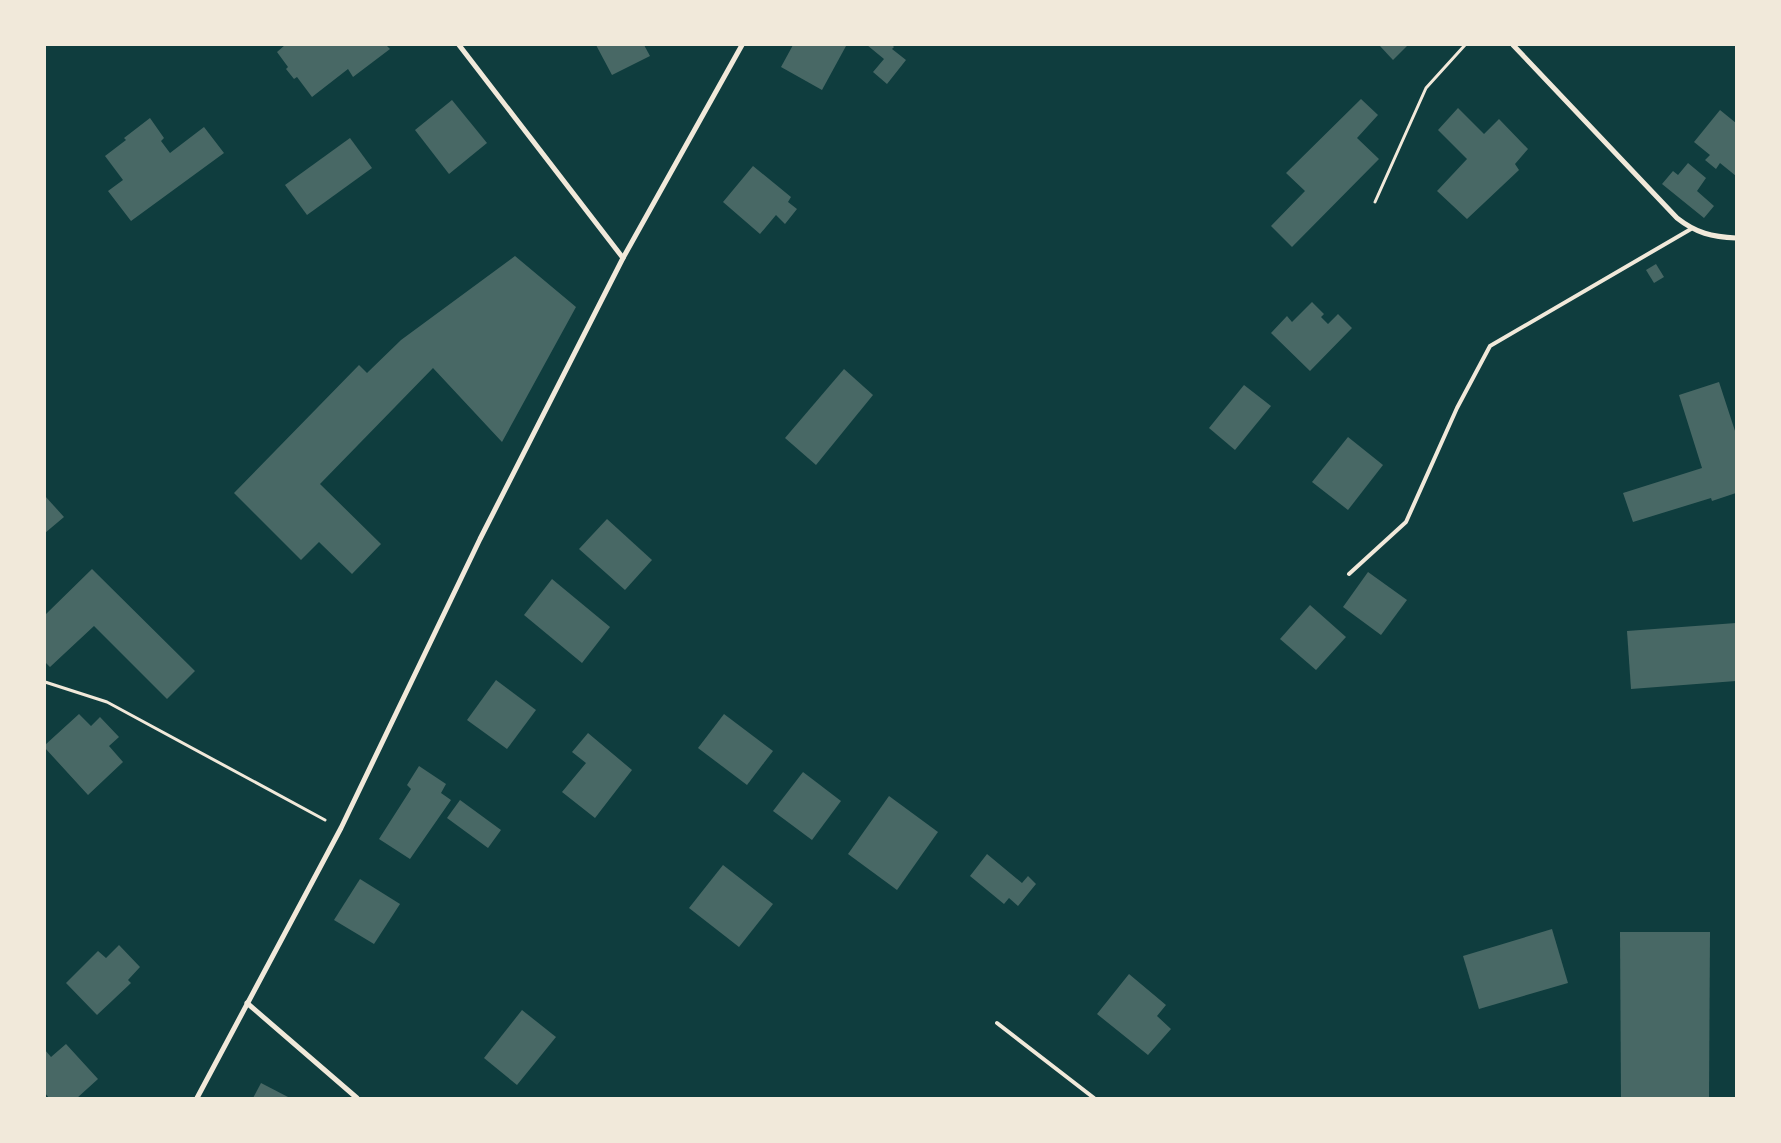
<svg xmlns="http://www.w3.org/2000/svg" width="1781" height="1143" font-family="'Exo 2',sans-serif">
	<rect width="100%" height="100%" fill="#0f3d3e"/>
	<g fill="#486865">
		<polygon points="285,45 386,45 390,49 353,77 348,69 312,97 297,77 294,79 286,69 288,67 277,52"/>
		<polygon points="596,45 644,45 650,56 612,75"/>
		<polygon points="793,45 846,46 822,90 781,67"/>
		<polygon points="867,45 892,45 894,47 892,49 906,60 887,84 873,72 884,59"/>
		<polygon points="1379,45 1408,45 1393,60"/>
		<polygon points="1361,99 1378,115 1357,138 1379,159 1292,247 1271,226 1305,191 1286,173"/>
		<polygon points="452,100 487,143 449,174 415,130"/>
		<polygon points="1458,108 1484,134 1499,119 1528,149 1515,164 1519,170 1467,219 1437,191 1467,159 1438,130"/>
		<polygon points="1720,110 1736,123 1736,176 1720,163 1716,169 1705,160 1710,155 1694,142"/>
		<polygon points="150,118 164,138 161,141 170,153 204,127 224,153 131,221 108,191 123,180 105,156 126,140 124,138"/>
		<polygon points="350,138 372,168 307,215 285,185"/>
		<polygon points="1688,163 1706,178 1697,191 1714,206 1704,218 1662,184 1673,171 1678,175"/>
		<polygon points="753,166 791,197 788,202 797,209 785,224 776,215 760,234 723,202"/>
		<polygon points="515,256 576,307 502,442 433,368 320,484 381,544 352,574 319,542 301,560 234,493 359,365 367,373 401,340"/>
		<polygon points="1656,264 1664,277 1654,283 1646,270"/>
		<polygon points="1312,302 1324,314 1321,317 1328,324 1338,314 1352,328 1310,371 1271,333 1287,316 1292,322"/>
		<polygon points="844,369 873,395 816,465 785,438"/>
		<polygon points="1719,382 1736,434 1736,493 1712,501 1711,498 1633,522 1623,493 1702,468 1679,395"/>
		<polygon points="1244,385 1271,406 1235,450 1209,428"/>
		<polygon points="1348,437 1383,465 1348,510 1312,482"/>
		<polygon points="45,496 64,517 45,533"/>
		<polygon points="607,519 652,560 625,590 579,549"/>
		<polygon points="92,569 195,671 167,699 94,626 50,667 45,662 45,615"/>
		<polygon points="1368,572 1407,600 1381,635 1343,607"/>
		<polygon points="552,579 610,627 582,663 524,615"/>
		<polygon points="1310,605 1346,637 1316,670 1280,639"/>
		<polygon points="1736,623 1736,681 1631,689 1627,631"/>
		<polygon points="496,680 536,710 507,749 467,720"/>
		<polygon points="79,714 91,726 100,717 119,737 109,746 123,762 88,795 45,748 45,745"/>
		<polygon points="724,714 773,751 747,785 698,748"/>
		<polygon points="588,733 632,770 595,818 562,792 586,763 572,752"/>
		<polygon points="419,766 446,784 441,793 451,800 410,859 379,839 411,789 407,785"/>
		<polygon points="803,772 841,801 812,840 773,811"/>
		<polygon points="889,796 938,832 897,890 848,854"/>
		<polygon points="460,800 501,830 488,848 447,818"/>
		<polygon points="987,854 1022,883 1028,876 1036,884 1018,906 1009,898 1004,904 970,876"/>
		<polygon points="723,865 773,904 739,947 689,908"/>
		<polygon points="360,879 400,904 374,944 334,920"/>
		<polygon points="1552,929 1568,983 1479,1009 1463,956"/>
		<polygon points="1620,932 1710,932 1709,1098 1621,1098"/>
		<polygon points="119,945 140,967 128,980 131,983 97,1015 66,983 98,951 106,958"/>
		<polygon points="1129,974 1166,1005 1157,1016 1171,1029 1148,1055 1097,1014"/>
		<polygon points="522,1010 556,1037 517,1085 484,1058"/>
		<polygon points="66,1044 98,1079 77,1098 49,1098 45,1093 45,1050 51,1057"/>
		<polygon points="261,1083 290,1098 253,1098"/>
	</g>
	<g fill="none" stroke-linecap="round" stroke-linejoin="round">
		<g stroke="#f1e9da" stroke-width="3">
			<polyline points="1375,202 1426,88 1465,45"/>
			<polyline points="45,682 107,702 325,820"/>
		</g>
		<g stroke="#f1e9da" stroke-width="4">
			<polyline points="1349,574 1406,522 1457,408 1490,346 1691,229"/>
			<polyline points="997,1023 1094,1098"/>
		</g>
		<g stroke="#f1e9da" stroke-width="5">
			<polyline points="459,45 623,258"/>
			<path d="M1513,45l164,173c19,15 35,19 59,20"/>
			<polyline points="247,1003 357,1098"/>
			<polyline points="197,1098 341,828 480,539 623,258 742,45"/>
		</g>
	</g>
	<rect width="1781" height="1143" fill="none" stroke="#f1e9da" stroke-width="92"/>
</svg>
